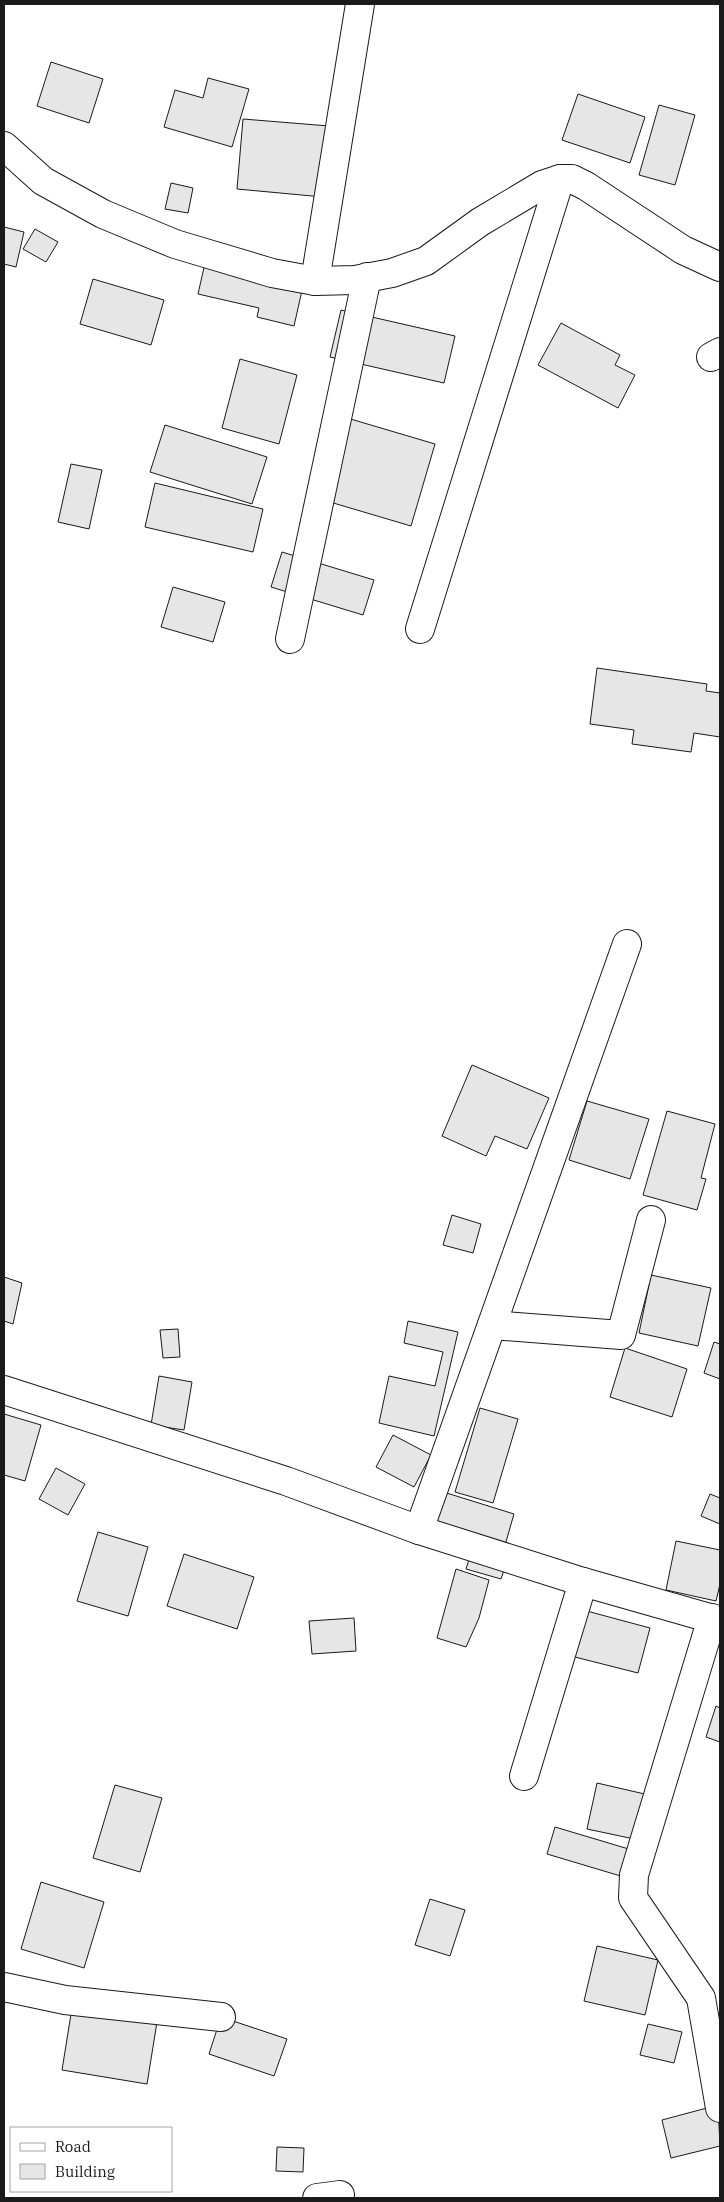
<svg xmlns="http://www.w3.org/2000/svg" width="724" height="2202" font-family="'IBM Plex Serif',serif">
	<rect width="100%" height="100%" fill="#fff"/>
	<g fill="#e6e6e6" stroke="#1a1a1a">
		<polygon points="51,62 103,79 89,123 37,106"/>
		<polygon points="208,78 249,89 232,147 164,127 175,90 203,98"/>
		<polygon points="578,94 645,117 630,163 562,140"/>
		<polygon points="659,105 695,115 675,185 639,175"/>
		<polygon points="243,119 329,126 323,197 237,189"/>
		<polygon points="171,183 193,188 188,213 165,209"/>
		<polygon points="4,227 24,232 16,267 4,264"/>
		<polygon points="35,229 58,242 46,262 23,249"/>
		<polygon points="205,263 303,286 294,326 257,317 259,308 198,294"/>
		<polygon points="93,279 164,300 151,345 80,324"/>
		<polygon points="341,310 455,336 444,383 330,357"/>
		<polygon points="561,323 620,355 615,365 635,375 618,408 538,365"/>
		<polygon points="240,359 297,375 279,444 222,428"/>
		<polygon points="337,415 435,444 411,526 313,497"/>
		<polygon points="165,425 267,457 252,504 150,472"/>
		<polygon points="71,464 102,470 89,529 58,522"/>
		<polygon points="155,483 263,509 253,552 145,527"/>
		<polygon points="282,552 374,580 363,615 271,587"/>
		<polygon points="173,587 225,602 213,642 161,627"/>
		<polygon points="597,668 707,684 706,691 720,693 720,737 694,733 691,752 632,744 634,730 590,724"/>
		<polygon points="472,1065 549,1098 527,1149 495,1136 486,1156 442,1136"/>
		<polygon points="587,1101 649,1119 630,1179 569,1160"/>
		<polygon points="667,1111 715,1124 701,1178 706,1179 697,1210 643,1195"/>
		<polygon points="452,1215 481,1224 473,1253 443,1245"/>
		<polygon points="651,1275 711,1288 698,1346 639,1333"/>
		<polygon points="4,1277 22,1283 13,1324 4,1321"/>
		<polygon points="408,1321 458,1332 434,1436 379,1423 389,1376 435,1386 443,1352 404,1343"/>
		<polygon points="178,1329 180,1357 163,1358 160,1330"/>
		<polygon points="714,1342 720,1344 720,1379 704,1373"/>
		<polygon points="625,1348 687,1369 672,1417 610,1397"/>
		<polygon points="159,1376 192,1382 184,1430 151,1425"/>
		<polygon points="480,1408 518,1419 493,1503 455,1492"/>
		<polygon points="4,1414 41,1425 25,1481 4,1475"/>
		<polygon points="393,1435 431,1455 414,1487 376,1467"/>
		<polygon points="56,1468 85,1484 68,1515 39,1499"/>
		<polygon points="437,1490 514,1514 505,1545 427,1522"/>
		<polygon points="710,1494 720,1498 720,1524 701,1516"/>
		<polygon points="98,1532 148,1547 128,1616 77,1601"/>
		<polygon points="676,1541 720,1550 720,1584 716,1601 666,1590"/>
		<polygon points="471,1553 506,1564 501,1579 466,1569"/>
		<polygon points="184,1554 254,1577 237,1629 167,1606"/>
		<polygon points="456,1569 489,1580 479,1618 466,1647 437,1638"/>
		<polygon points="583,1610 650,1628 638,1673 571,1656"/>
		<polygon points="354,1618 356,1651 312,1654 309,1621"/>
		<polygon points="716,1706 720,1708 720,1742 706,1737"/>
		<polygon points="597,1783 649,1795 639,1840 587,1829"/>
		<polygon points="115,1785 162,1798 140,1872 93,1858"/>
		<polygon points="555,1827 632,1850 624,1877 547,1854"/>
		<polygon points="41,1882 104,1902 84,1968 21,1949"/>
		<polygon points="430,1899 465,1910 450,1956 415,1945"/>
		<polygon points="597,1946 658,1960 645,2015 584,2001"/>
		<polygon points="72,2008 157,2022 147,2084 62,2070"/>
		<polygon points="221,2017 287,2039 274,2076 209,2054"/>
		<polygon points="648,2024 682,2032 674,2063 640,2055"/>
		<polygon points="718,2105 720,2146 671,2158 662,2120"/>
		<polygon points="277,2147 304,2148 303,2172 276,2171"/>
	</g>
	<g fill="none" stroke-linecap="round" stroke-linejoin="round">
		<g stroke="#1a1a1a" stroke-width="30">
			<g id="minor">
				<polyline points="4,146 43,181 103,214 175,244 272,273 315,281 355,280 392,273 426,261 480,222 542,185 560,179 572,179 586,186 683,250 720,267"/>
				<polyline points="315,281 360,4"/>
				<polyline points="711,357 720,352"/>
				<polyline points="420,629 560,179"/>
				<polyline points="290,639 367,277"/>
				<polyline points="492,1325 621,1335 651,1220"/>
				<polyline points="4,1390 286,1481 419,1530 583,1582 720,1621"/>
				<polyline points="419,1530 627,944"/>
				<polyline points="712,1618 634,1875 633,1898 701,1998 720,2108"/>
				<polyline points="524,1776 583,1582"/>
				<polyline points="4,1987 65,2000 221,2017"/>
				<polyline points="317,2198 340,2195"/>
			</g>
		</g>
		<use href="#minor" stroke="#fff" stroke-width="28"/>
	</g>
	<rect width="724" height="2202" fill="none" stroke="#1a1a1a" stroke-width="10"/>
	<rect x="10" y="2127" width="162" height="65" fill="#ffffff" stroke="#a3a3a3"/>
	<rect x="20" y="2143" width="25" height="8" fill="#ffffff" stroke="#a3a3a3"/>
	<text x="55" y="2152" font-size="15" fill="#1a1a1a">Road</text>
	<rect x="20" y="2164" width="25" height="15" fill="#e6e6e6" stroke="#a3a3a3"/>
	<text x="55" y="2177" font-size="15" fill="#1a1a1a">Building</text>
</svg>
